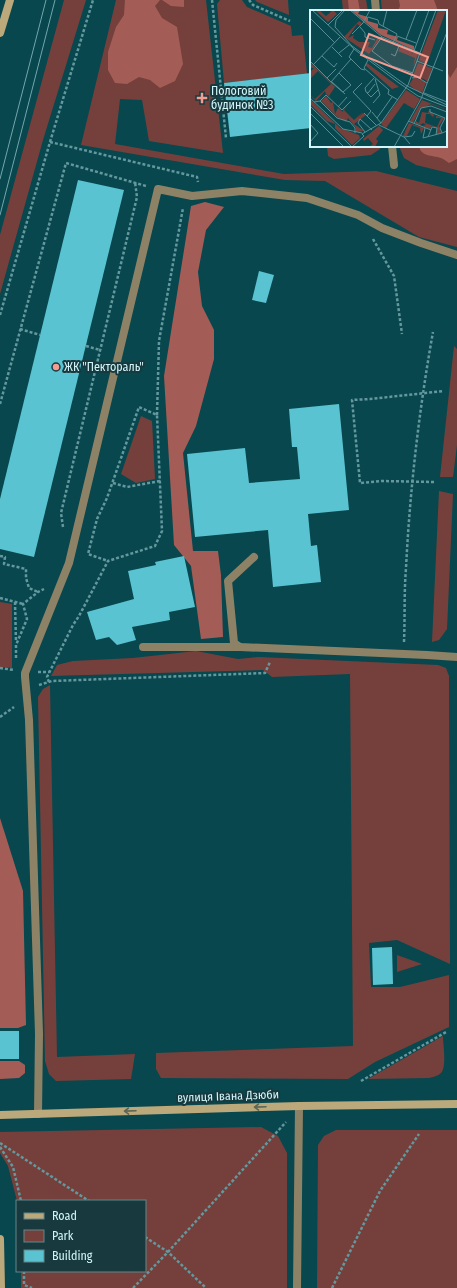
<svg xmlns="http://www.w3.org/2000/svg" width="457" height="1288" font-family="'Fira Sans Condensed',sans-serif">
	<rect width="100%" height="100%" fill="#08474e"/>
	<g fill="#75403b">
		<polygon points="64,0 86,0 43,140 0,294 0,235"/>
		<polygon points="116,0 206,0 223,153 149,141 142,100 120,99 115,144 284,174 376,171 457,191 457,247 419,237 325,181 285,180 81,145"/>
		<polygon points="220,0 242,0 247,7 291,26 292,36 303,35 307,74 224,83 217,4"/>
		<polygon points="255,0 288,0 289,15 257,2"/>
		<polygon points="342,0 366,0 368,11 343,11"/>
		<polygon points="381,0 457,0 457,175 416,165 404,158 399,146 446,146 446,11 382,11"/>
		<polygon points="327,146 381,146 380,149 371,155 334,159 328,156"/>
		<polygon points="454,346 457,349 457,445 453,477 440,477"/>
		<polygon points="141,416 152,421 155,479 136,483 121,474"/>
		<polygon points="439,491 453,494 447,629 439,640 432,642"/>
		<polygon points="0,602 12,604 12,668 0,667"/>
		<polygon points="196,651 238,659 258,657 438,665 446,668 449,676 450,964 397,940 369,943 371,987 400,987 449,975 449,1027 375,1062 348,1079 161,1078 156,1069 156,1053 353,1046 350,674 272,677 263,670 51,676 57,665 73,661 133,658"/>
		<polygon points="50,685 57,1057 135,1054 131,1079 56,1081 49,1074 45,1061 38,697 43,689"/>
		<polygon points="397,955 422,964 397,972"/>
		<path d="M443,1036c0,9 4,31 -2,37 -3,3 -8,4 -12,5l-61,1z"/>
		<polygon points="261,1127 278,1136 287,1153 287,1288 21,1288 21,1271 145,1271 145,1201 17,1201 8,1166 0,1153 0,1132"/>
		<polygon points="336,1130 457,1130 457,1288 317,1288 318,1145 324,1136"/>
	</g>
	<g fill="#a45d56">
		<polygon points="125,0 160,0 155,6 162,18 177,27 183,64 175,81 160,88 150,80 139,77 127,84 115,83 108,70 108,52 116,27 124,15"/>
		<polygon points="162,0 184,0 184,7 171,6"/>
		<polygon points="348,0 358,0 360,11 349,11"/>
		<polygon points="399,0 434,0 438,11 398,11 400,6"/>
		<path d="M457,67v92l-8,4c-3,-2 -5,-4 -8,-5 -9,-3 -20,-1 -22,-12h27v-77l4,9z"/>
		<polygon points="205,202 224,207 206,230 198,272 202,306 214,330 214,359 196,426 183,453 193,551 218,551 221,575 223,637 201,639 191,566 174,545 164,376 191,206"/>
		<polygon points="0,818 23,891 26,1025 18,1028 0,1028"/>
		<polygon points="0,1061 19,1061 25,1065 25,1073 19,1078 0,1079"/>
	</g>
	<g fill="#59c3d1">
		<polygon points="311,73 311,128 230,137 224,83"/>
		<polygon points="78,180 124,190 34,557 0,549 0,499"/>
		<polygon points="259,271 274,275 266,303 252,300"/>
		<polygon points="339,404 349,510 308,514 311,546 317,545 321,582 273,587 268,530 195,537 187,454 245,448 249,483 300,479 297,447 292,447 289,409"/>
		<polygon points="184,556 195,607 169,612 170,620 132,627 136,640 117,645 109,637 96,640 87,612 134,599 128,571 156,565 155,562"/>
		<polygon points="392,947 393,984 373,985 372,948"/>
		<rect x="0" y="1031" width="19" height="28"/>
	</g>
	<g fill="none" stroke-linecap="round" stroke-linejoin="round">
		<g stroke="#64989e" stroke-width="2.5" stroke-dasharray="3 2" stroke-linecap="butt">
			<polyline points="212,0 226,138"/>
			<polyline points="249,0 253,5 290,21"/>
			<polyline points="50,142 197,177 198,182"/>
			<polyline points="373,239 394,276 402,334"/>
			<polyline points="0,315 50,142 93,0"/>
			<polyline points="20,329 40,335"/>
			<polyline points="86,346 100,350"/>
			<polyline points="0,404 66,163 146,186"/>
			<polyline points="157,415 159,341 183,208"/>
			<polyline points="434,482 382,481 360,483 352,400 370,399 444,391"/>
			<polyline points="113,483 127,487 160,481"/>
			<polyline points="63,527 61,513 137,197 135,182"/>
			<polyline points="0,556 5,557 4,564 26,569 26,578 29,588 38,592"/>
			<polyline points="0,598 23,604"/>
			<polyline points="15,602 16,642"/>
			<path d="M404,642c1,-25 0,-49 2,-74 4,-79 13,-158 27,-236"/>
			<polyline points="16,658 16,645 27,619 23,604 38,592 44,589"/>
			<polyline points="0,668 14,670"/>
			<polyline points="38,672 49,672"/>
			<polyline points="49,682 47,677 73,625 79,616 108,561 155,546 162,531 157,415 139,407 107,498 97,519 88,554 108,561"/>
			<polyline points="39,685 52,681 265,673 270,662"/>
			<polyline points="0,717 14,707"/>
			<polyline points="361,1081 446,1032"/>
			<polyline points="0,1143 89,1201"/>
			<polyline points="0,1147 13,1167 21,1201"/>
			<polyline points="145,1237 168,1252 206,1288"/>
			<polyline points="24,1271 24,1285 32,1288"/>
			<polyline points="133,1288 168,1252 286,1122"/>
			<polyline points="332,1288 380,1191 419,1134"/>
		</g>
		<g stroke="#8e8266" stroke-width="8">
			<polyline points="375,0 376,11"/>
			<polyline points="392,146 394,165"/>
			<polyline points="254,557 228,581 234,643 240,647 427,655 457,657"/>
			<polyline points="143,647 240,647"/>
			<polyline points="38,1114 39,1034 29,720 25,677 25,673 69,563 158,189 192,196 242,191 307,198 358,215 382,228 421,243 457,255"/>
		</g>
		<polyline stroke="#8e8266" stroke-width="8" points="297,1288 299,1106"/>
		<g stroke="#bba87b" stroke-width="8">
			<polyline points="0,33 10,0"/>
			<polyline points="0,1115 299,1106 457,1104"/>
			<polyline points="0,1239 1,1288"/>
		</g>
		<g stroke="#74a6ac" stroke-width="1">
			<polyline points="0,179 46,0"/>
			<polyline points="0,215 55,0"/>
		</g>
	</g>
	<defs><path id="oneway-shaft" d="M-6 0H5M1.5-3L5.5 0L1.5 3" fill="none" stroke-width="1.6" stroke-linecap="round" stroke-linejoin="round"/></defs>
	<g stroke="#596656">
		<use href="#oneway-shaft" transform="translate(260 1107) rotate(178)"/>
		<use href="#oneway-shaft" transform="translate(130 1111) rotate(178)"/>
	</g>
	<g fill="#f59c92" stroke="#183a3e" stroke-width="1.5">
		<path d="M200 92h4v4h4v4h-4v4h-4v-4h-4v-4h4z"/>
		<circle cx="56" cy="367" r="4"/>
	</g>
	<g text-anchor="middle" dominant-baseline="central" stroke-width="4" stroke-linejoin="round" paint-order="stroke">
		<g font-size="12" fill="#d1f7fc" stroke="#183a3e" text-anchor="start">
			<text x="211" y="91">Пологовий<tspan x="211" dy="14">будинок №3</tspan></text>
			<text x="64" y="367">ЖК "Пектораль"</text>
		</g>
		<g font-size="12" fill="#d1f7fc" stroke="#183a3e">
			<text transform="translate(228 1096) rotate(-2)">вулиця Івана Дзюби</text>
		</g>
	</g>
	<g transform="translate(310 10)">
		<rect width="137" height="137" fill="#08474e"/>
		<path d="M5,0h4l7,6 7,-6 4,4 -9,8zM128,0h8l-19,54 -8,-4zM49,11l3,2 -2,3 -3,-2 -9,14 6,-3 -1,3 6,4h11l-2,5 4,1 6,-11h3l-12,17 -25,-17zM90,37l13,5 -2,3 3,-3 4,2 -5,13 2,-9 -17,-7 -6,14zM0,52l25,25 -6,9 2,2 -5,-4 -1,-3 -9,10 -6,-6 5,4 16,-15 -13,-13 -8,8v-7l4,-4h-4zM57,53l32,24 -7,2 -27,-24zM108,53l14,5 -4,14 -4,-3 -11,-3zM104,67l12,5 -4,12v-3l-2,2 -11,-8zM96,80l14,9 -6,10 -10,-6 -18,25 -5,-4zM16,86l5,7 2,-1 2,12 3,-6 5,4v-2l5,-5 -4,5 10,10 9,-8 -5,6 5,-5 3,2 -12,9 10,7 -8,1v-4l-8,-10 -2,4 -9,-5 -16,-16zM0,89l30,29 19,7 1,3 -8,7 -17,-17v-4l-8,-3 -17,-17zM112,90l21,8 4,2 -16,-6 -6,3h-4l-8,16 -3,-2zM119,100l5,5 -1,2 -3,-3h-4l-1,9 12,4 4,-9h-5v-2l8,2 -5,8 2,7 -4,1v-6l-5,-2 -2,3 -8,-3 4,-1 -3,-2 -3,2 -4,-1v-3l3,2 3,-11 6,1zM99,113l15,5 -3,6 -1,-6 -8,-3 -5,11h-4zM69,116l4,4 -7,9 2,2 -3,6h-6l4,-3 -5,-6 -4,3 -1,-2z" fill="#75403b"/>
		<path d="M41,0h9l-2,4 10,3v4l10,3v4l10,2 -1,4 11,3 -1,3 17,6v4l-33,-15z" fill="#a45d56"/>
		<path fill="none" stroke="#588d94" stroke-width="1" d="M2,0l42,39 45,34 19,13 29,11M35,0l-9,10 -1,7 17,19 55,40 40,19M40,0l32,27 38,16M58,7l10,3 1,4 18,10 -4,9M0,8l25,25M18,15l15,-15M73,16l4,-16M50,17l5,6v4l10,3M42,24l11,-11 7,-13M87,26l19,7M72,27l-10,14 20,15 21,7M96,29l11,-29M22,37l10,10M44,39l-5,8 12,12 4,1M104,41l15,-41M29,43l10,-8M81,44l4,2 4,-10M12,46l12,11 3,-4M58,50l-4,8 25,22 -1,4 10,6M0,51l21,21M107,51l26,10M3,55l27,-28M17,68l9,-9M64,68l-9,10 1,4 2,1 7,-9M102,68l5,-1 10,6M22,72l11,10 8,-7 -12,-12M52,73l-9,9 18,19 -4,5M57,83l4,4 7,-7M114,83l23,9M35,84l-14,-12 20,-23M0,88l33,31 19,4M10,91l6,-6 16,15 9,-9M4,92l6,-1 17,17 13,4 5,6v5M63,93l7,-8 -5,-16M0,96l42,41M28,97l9,-10M120,99v3l15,6 -5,10 2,5 5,-2M62,102l9,11M0,103l34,34M54,103l12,12M67,108l15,-21M98,111l23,9M0,114l8,9 -8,9M104,114l7,-16 10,-2 16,6M69,115l25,12 6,7M115,118l-2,10 19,-5M55,122l-7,-9 2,-4 12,11M94,127l8,-1 3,-5M118,127l4,-10 5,1 -1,7M42,137l12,-11 -2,-2 19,-11 27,-38 28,-75M84,137l27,-48 26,-67"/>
		<path fill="#f59c92" fill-opacity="0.15" stroke="#f59c92" stroke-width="2" d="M59,24l59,23 -8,21 -59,-23z"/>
		<rect width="137" height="137" fill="none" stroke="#d1f7fc" stroke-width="2"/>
	</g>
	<rect x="16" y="1200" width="130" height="72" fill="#183a3e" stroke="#62868a"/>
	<rect x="24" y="1213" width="20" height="6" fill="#bba87b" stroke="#62868a"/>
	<text x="52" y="1220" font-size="12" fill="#d1f7fc">Road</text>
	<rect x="24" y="1230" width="20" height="12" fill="#75403b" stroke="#62868a"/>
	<text x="52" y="1240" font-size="12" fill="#d1f7fc">Park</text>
	<rect x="24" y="1250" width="20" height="12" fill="#59c3d1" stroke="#62868a"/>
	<text x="52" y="1260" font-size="12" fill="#d1f7fc">Building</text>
</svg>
